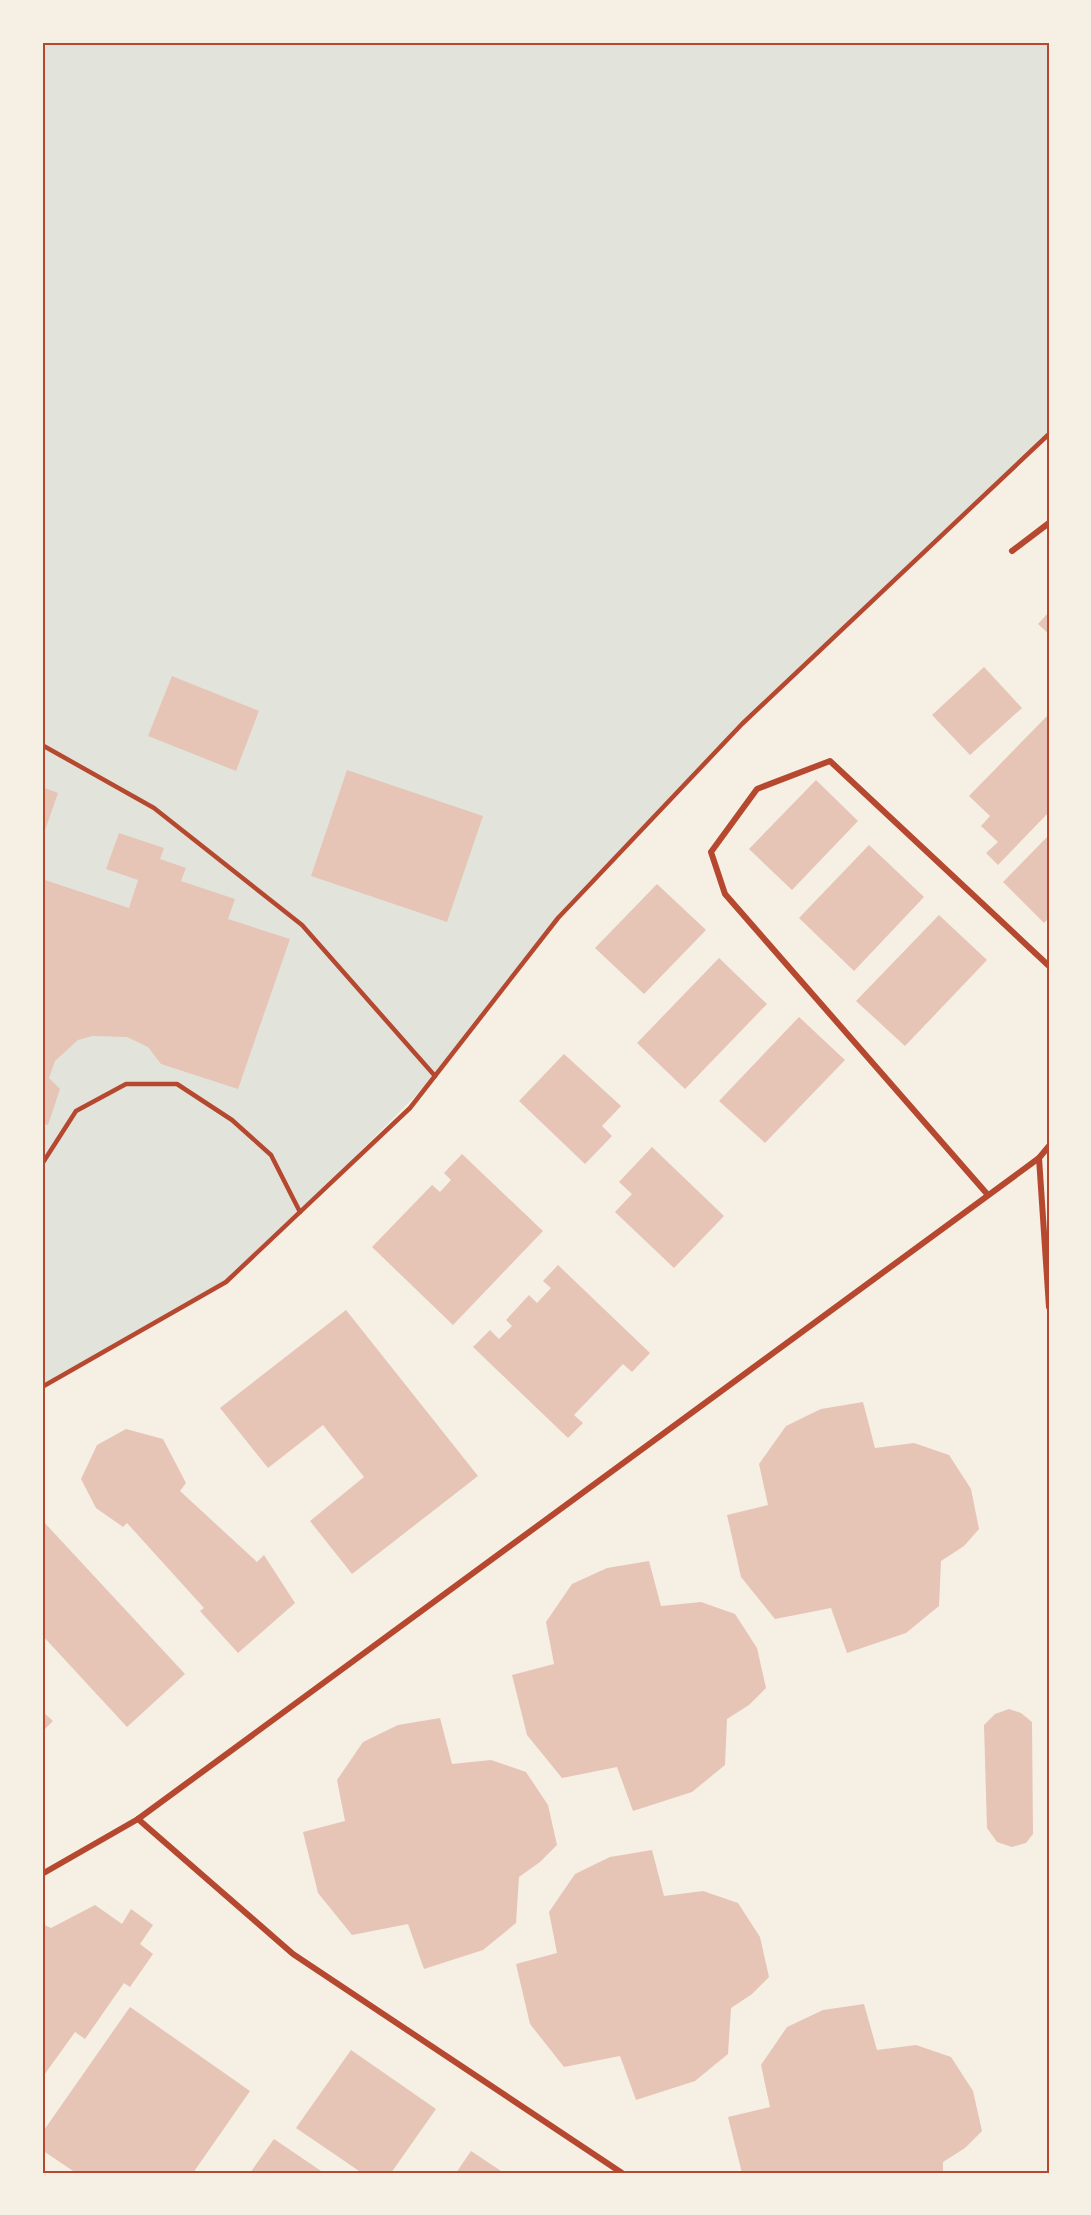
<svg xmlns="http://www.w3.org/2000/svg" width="1091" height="2215" font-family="Spectral,serif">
	<rect width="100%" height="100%" fill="#f6efe4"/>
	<polygon fill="#e2e4dc" points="42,42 1049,42 1049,434 742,724 558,918 435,1076 300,1212 226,1282 42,1387"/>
	<g fill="#e6c5b7">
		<polygon points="1049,612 1049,634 1038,624"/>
		<polygon points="984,667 1022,708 970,755 932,715"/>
		<polygon points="172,676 259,711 236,771 148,736"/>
		<polygon points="1049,714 1049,812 998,865 986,853 998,842 981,826 990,816 969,796"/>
		<polygon points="347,770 483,816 447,922 311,876"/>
		<polygon points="816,780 858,821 792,890 749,849"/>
		<polygon points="42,787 58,793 42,839"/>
		<polygon points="119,833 164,848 160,859 186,868 181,881 235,899 228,919 290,939 238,1089 161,1064 148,1047 127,1037 92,1036 78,1040 55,1061 49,1078 60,1089 48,1125 42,1123 42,879 129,908 138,880 106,869"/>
		<polygon points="1049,835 1049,918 1044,923 1003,882"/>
		<polygon points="869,845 924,897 854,971 799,918"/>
		<polygon points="657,884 706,930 644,994 595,948"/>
		<polygon points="939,915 987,960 905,1046 856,1001"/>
		<polygon points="719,958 767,1004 685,1089 637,1043"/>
		<polygon points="799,1017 845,1060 765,1143 719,1101"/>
		<polygon points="564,1054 621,1106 602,1126 612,1136 585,1164 519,1101"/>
		<polygon points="652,1147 724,1216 674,1268 615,1212 632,1194 619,1182"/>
		<polygon points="462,1154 543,1231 453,1325 372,1247 432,1185 440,1192 451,1180 444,1173"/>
		<polygon points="558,1265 650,1353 632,1372 623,1364 574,1415 583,1423 568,1438 473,1347 490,1330 499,1339 512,1326 506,1320 529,1295 537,1303 551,1288 543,1281"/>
		<polygon points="346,1310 478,1476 352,1574 310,1521 364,1477 323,1425 268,1468 220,1408"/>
		<polygon points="863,1402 875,1448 914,1443 949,1455 971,1489 979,1529 964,1546 941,1561 939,1606 906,1633 847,1653 831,1608 775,1619 741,1577 727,1515 768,1505 759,1464 786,1426 821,1409"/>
		<polygon points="126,1429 163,1439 186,1483 180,1491 257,1562 264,1555 295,1603 238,1653 200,1611 204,1608 127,1523 123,1527 96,1508 81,1479 97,1445"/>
		<polygon points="42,1520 185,1674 127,1727 42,1635"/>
		<polygon points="649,1561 661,1606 701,1602 735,1614 757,1648 766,1688 749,1705 727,1719 725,1765 692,1792 633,1811 617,1767 562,1778 527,1735 512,1675 554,1664 546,1622 572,1584 607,1568"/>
		<polygon points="1009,1709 1021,1713 1032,1722 1033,1834 1026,1843 1012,1847 997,1842 987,1828 984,1725 995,1714"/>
		<polygon points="42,1711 53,1721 42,1732"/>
		<polygon points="440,1718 452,1764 491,1760 526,1772 548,1805 557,1845 540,1862 519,1877 516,1923 483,1950 424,1969 408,1924 352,1935 318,1893 303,1832 345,1821 337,1780 363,1742 398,1725"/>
		<polygon points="652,1850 664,1896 703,1891 738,1903 760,1937 769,1977 752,1994 731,2008 728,2054 695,2081 636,2100 620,2056 564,2067 530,2024 516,1964 557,1953 549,1912 575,1874 610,1857"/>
		<polygon points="95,1905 122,1924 131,1909 153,1925 140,1944 153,1954 130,1987 124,1983 85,2039 75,2032 42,2078 42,1924 51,1928"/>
		<polygon points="864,2004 877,2050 916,2045 951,2057 973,2091 982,2131 965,2148 943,2162 943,2173 742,2173 728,2117 770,2107 761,2065 787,2027 823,2010"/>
		<polygon points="130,2007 250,2091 193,2173 76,2173 42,2150 42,2133"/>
		<polygon points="351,2050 436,2109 391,2173 362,2173 296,2128"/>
		<polygon points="274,2139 324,2173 250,2173"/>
		<polygon points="471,2151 504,2173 456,2173"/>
	</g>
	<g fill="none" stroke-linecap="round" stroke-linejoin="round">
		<g stroke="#b5482f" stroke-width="4.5">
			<polyline points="42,745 154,808 302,925 435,1076"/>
			<polyline points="42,1164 76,1111 126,1084 177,1084 232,1120 271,1155 300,1212"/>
			<polyline points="42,1387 226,1282 410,1108 558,918 742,724 1049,434"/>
		</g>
		<g stroke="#b5482f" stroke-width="6">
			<polyline points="1012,551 1049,523"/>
			<polyline points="1049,1146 1039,1158 1049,1307"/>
			<polyline points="988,1195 725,894 711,852 757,789 830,761 1049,966"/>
			<polyline points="138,1819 293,1954 622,2173"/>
			<polyline points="42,1874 138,1819 1039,1158"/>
		</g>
	</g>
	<rect width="1091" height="2215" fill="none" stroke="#f6efe4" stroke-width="87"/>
	<rect x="44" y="44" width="1004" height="2128" fill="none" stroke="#b5482f" stroke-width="2"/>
</svg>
